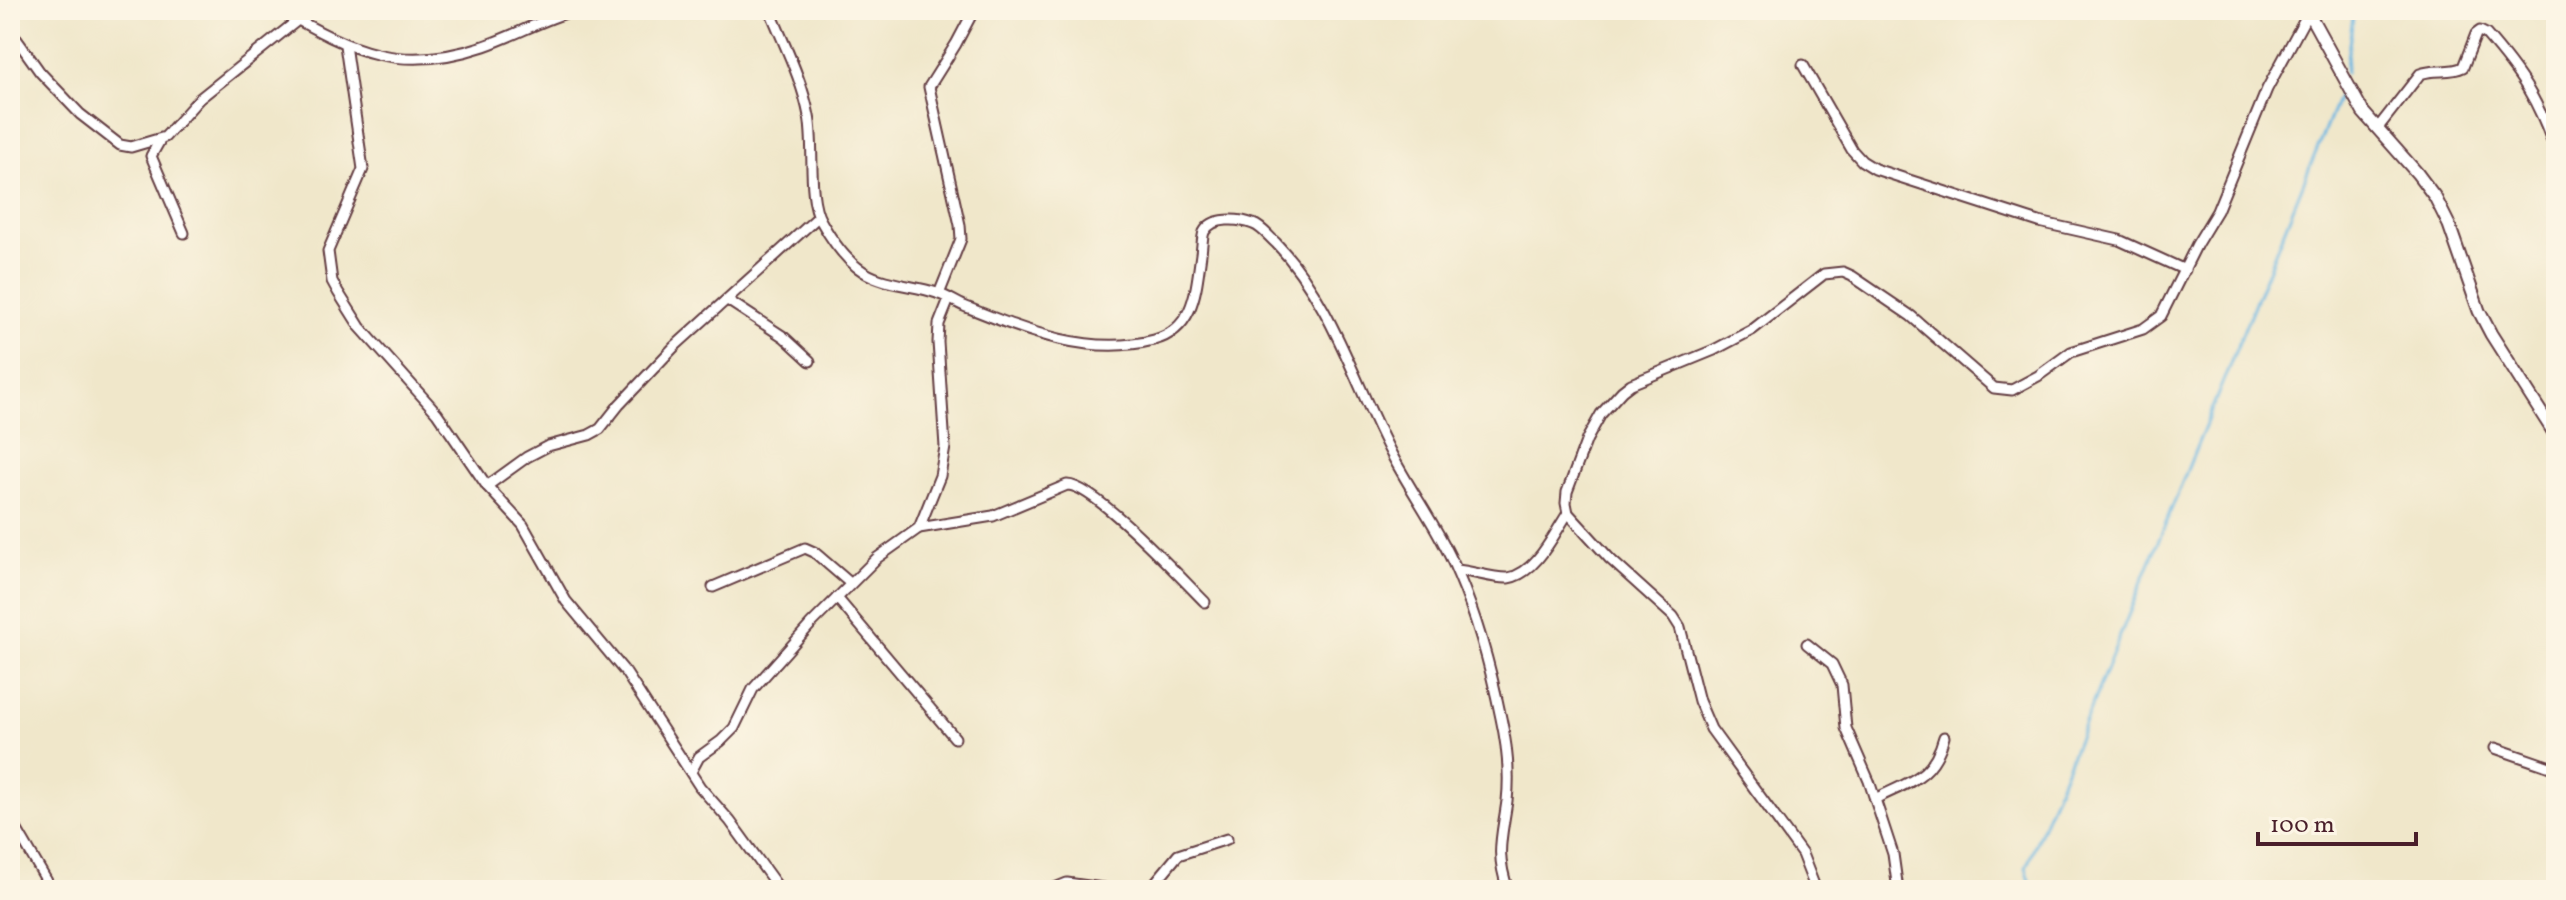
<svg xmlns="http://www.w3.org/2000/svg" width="2566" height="900" font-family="Vollkorn,serif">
	<rect width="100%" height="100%" fill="#fcf5e5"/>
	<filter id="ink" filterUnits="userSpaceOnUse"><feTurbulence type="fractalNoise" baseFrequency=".0125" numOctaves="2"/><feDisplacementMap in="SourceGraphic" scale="16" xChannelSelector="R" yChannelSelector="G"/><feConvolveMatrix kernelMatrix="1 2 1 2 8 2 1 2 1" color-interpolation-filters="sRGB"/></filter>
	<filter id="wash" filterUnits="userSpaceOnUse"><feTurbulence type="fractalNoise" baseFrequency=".006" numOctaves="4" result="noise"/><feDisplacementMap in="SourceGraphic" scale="32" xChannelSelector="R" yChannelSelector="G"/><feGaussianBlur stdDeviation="1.8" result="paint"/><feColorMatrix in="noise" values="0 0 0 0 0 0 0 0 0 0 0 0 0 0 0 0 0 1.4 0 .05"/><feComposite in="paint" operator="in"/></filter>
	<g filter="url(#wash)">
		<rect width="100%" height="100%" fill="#f0e7ca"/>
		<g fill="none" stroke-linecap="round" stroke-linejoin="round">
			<g stroke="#68b6e2" stroke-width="3">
				<polyline points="2345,73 2354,10"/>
				<polyline points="2033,890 2026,868 2343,85"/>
			</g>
		</g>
	</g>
	<g filter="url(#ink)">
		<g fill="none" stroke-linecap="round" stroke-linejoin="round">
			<g stroke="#633d43" stroke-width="13">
				<g id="minor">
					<path d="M281,10c71,42 120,64 203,36 31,-11 60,-27 91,-36"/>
					<path d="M770,10c14,35 32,69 39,106 6,30 -2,81 12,105 10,18 25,40 43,51 21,13 50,13 73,21 9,3 18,9 27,13 60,24 124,51 190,34 41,-11 42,-51 47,-86 1,-6 1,-17 3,-22 8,-16 36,-13 49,-8 9,3 16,13 23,19 56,59 79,142 116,212 21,40 49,77 66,119 20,46 33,95 43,144 6,27 9,56 6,83 -5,37 -12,51 1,89"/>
					<polyline points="10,30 40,72 80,114 120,145 131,147 165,137 199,99 298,20"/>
					<polyline points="345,45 363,169 328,251 332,281 338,292 360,327 437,413 487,486 523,525 566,601 626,673 700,787 730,821 780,890"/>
					<polyline points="1803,65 1852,150 1862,161 1875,169 2039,222 2119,240 2185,270"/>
					<path d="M2377,129l43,-55c15,-6 30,0 43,-7l13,-33 4,-3 6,3c35,40 53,67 70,118"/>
					<polyline points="159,142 151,156 184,233"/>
					<polyline points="939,294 961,239 960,225 929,87 956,44 974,10"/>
					<polyline points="729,301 784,337 810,361"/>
					<polyline points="487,486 527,457 548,446 589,435 600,429 619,405 675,346 818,217"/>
					<path d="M919,528l74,-12 74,-31c27,-1 115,94 138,117"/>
					<path d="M1457,570c15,1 37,9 51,8 28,-4 46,-44 60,-65"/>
					<polyline points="713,587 805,548 814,552 850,583"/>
					<polyline points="837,598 955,738"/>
					<polyline points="1807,644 1832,664 1842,685 1846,728 1869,781 1893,854 1898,890"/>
					<polyline points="2495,748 2556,769"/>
					<polyline points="691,772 699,757 721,741 734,728 753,689 811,624 877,558 919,528 940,476 945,447 938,342 939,324 949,299"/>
					<path d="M1875,799c35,-18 58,-21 69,-62"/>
					<polyline points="10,818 52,890"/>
					<polyline points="1050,890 1067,883 1117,890"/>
					<polyline points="1149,890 1178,855 1227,839"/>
					<polyline points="1816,890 1802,854 1711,729 1699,701 1680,627 1673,616 1610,559 1568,513 1566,503 1567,492 1587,439 1601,414 1622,391 1631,384 1714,350 1752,330 1824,274 1843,272 1852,276 1911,316 1994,388 2012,390 2038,376 2071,352 2143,329 2161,316 2197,244 2217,211 2267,89 2308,13"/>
				</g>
			</g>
			<g stroke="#633d43" stroke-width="15">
				<polyline id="tertiary" points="2307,10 2363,112 2417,173 2435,197 2449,225 2479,311 2491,334 2556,436"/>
			</g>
			<use href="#minor" stroke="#fff" stroke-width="9"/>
			<use href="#tertiary" stroke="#fff" stroke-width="11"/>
		</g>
	</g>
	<rect width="2566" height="900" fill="none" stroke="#fcf5e5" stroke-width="40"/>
	<path d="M2258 832v12h158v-12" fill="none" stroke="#4a1f2b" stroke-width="4"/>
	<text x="2270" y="832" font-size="24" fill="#4a1f2b" stroke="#fcf5e5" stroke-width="6" paint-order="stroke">100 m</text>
</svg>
